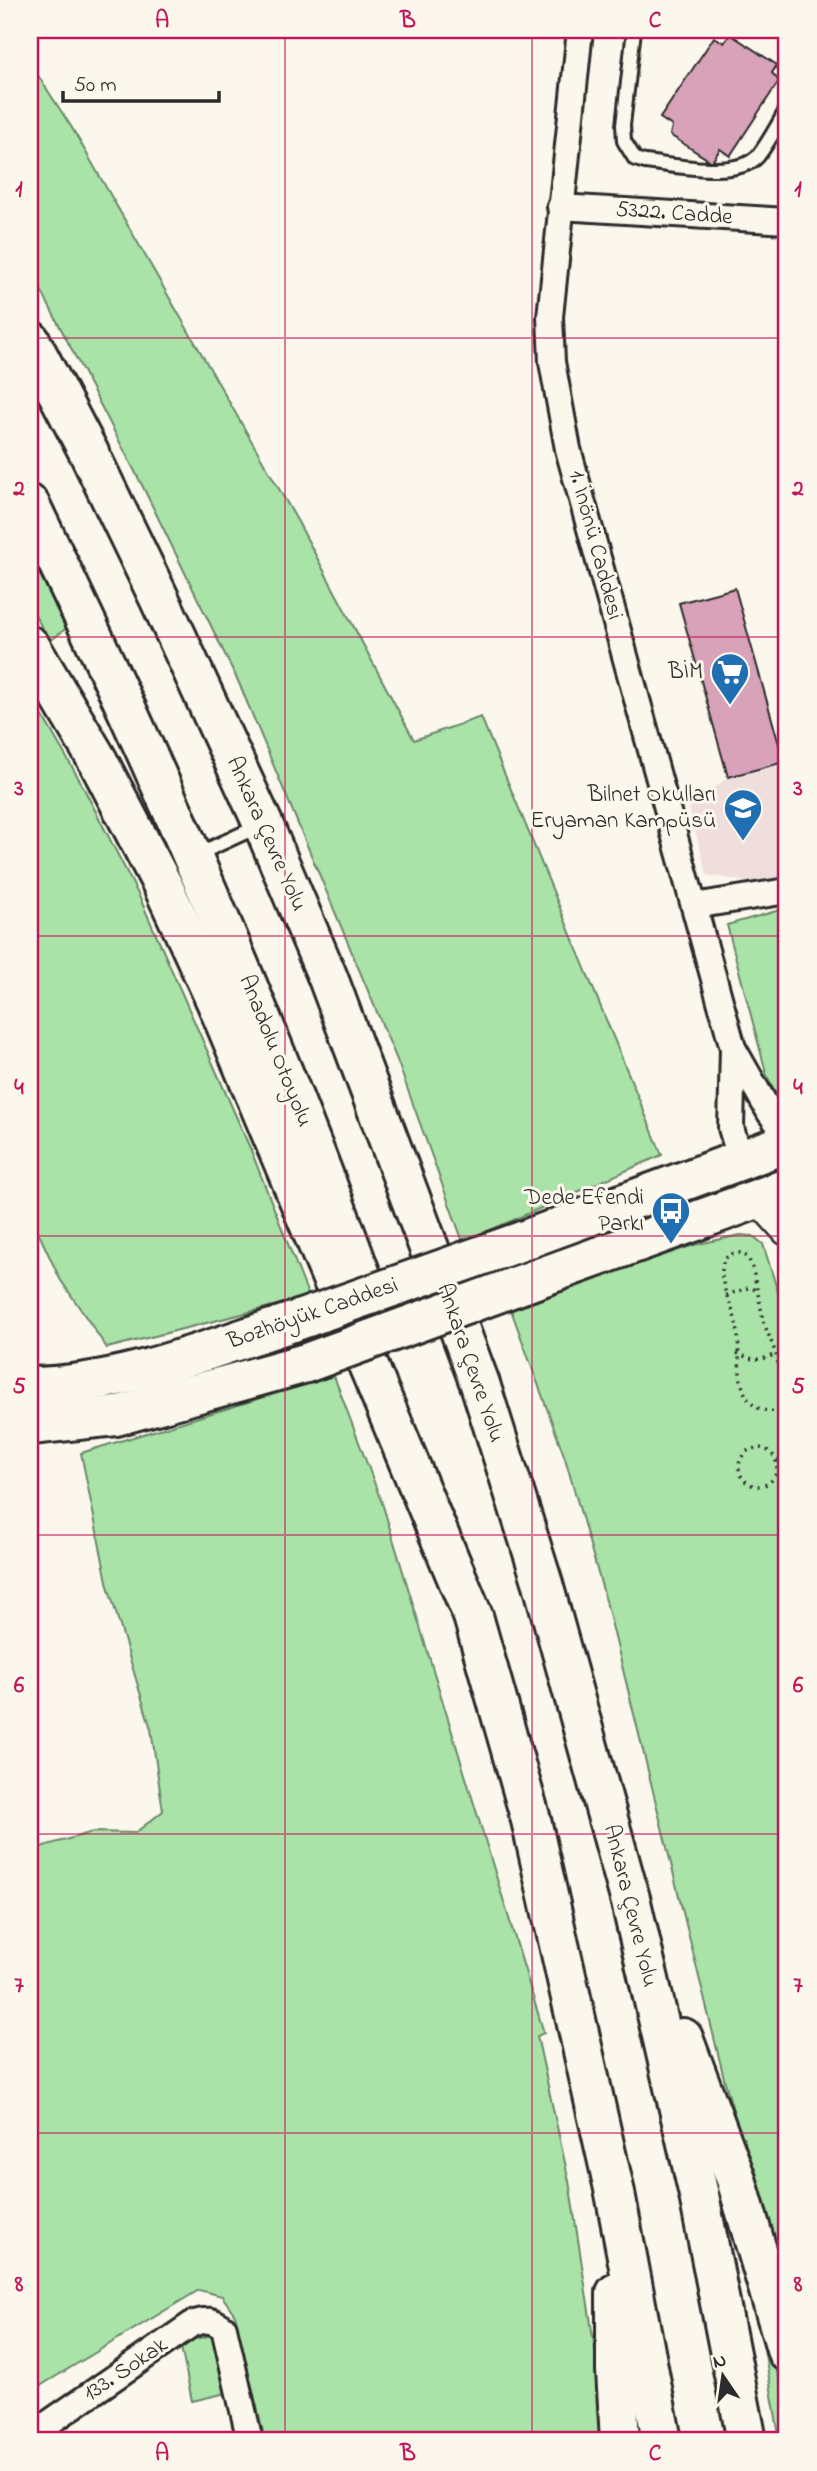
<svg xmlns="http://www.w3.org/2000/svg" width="817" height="2471" font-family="'Indie Flower',sans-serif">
	<rect width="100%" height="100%" fill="#fbf7ec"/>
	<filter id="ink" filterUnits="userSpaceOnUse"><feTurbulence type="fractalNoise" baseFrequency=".0143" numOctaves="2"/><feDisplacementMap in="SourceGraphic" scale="14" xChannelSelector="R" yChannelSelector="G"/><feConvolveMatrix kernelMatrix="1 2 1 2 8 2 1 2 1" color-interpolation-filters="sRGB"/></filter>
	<g filter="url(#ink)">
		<polygon fill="#f0dedd" points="787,761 787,878 754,883 707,875 689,808 728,777"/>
		<g fill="#a9e3a8" stroke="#6a876a" stroke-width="2">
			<polygon points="30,63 72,128 298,522 414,740 481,717 662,1155 463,1242 397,1060 239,683 143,487 30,269"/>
			<polygon points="30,556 68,627 50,641 30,607"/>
			<polygon points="30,694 79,779 139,896 250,1148 309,1297 107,1348 60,1279 30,1215"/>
			<polygon points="787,908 787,1100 774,1090 767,1076 727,925"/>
			<polygon points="721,1175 727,1193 510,1271 507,1259"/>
			<polygon points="740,1235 753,1236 763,1244 787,1321 787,2299 725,2082 606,1601 565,1458 510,1307 694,1245"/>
			<polygon points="334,1376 383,1506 544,2033 537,2036 569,2181 601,2389 603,2441 265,2441 235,2315 222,2296 199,2290 30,2392 30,1850 93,1832 135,1833 163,1811 151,1729 108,1586 81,1453"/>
			<polygon points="754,2292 787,2406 787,2441 780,2441"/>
			<polygon points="218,2334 231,2392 192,2401 180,2342"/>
		</g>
		<g fill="#d8a2b9" stroke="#2b2b2b" stroke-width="2">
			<polygon points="730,34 777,65 772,73 779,81 730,156 720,149 712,162 670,135 672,126 660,118 714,37 724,43"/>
			<polygon points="735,588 784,762 728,777 679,603"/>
		</g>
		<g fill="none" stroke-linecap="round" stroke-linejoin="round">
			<g stroke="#2b2b2b" stroke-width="18">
				<g id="service">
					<path d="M634,30l-11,95 1,16 11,18 10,3c28,3 93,17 113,-6 11,-14 20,-32 29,-47"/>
					<polyline points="196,855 259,826"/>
				</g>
			</g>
			<g stroke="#2b2b2b" stroke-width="30">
				<g id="minor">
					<polyline points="580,30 550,317 552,362 568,449 733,1048"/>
					<polyline points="560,207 787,221"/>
					<polyline points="694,906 787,891"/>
					<polyline points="741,1161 731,1128 733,1048 770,1113 787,1136"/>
					<path d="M30,2436l162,-112c14,-5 20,-5 32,4l26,113"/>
				</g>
			</g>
			<g stroke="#2b2b2b" stroke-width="35">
				<polyline id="tertiary" points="760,1200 787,1230"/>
			</g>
			<g stroke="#2b2b2b" stroke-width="44">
				<g id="primary">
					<polyline points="511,1245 787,1143"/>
					<polyline points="522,1284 787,1188"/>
					<path d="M30,1387c90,-1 178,-38 263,-65"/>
					<polyline points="30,1425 116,1416 306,1363"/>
				</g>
			</g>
			<g stroke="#2b2b2b" stroke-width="44">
				<g id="motorway">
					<polyline points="30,340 89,453 159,598 263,824 328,978 480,1384 543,1584 631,1902 699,2195 747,2441"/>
					<path d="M30,505c128,263 245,530 344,806"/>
					<polyline points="30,646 98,761 163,886 216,1001 473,1616 531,1820 615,2193 662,2441"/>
					<polyline points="683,2038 736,2179 787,2352"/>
					<polyline points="616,2293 616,2370 620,2441"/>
				</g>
			</g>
			<g stroke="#2b2b2b" stroke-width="3.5" stroke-dasharray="2 5" stroke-linecap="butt">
				<polyline points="726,1295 748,1288 757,1290"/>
				<path d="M737,1353c16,8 23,8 39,1"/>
				<path d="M780,1411c-50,5 -38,-52 -43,-84 -4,-24 -21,-43 -13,-68l8,-5 8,-1 8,4 5,13 11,53 12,31 10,50 -6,7 7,29"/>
				<circle cx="758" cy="1467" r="19"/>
				<polyline points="777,1461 787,1460"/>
			</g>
			<use href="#service" stroke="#fbf7ec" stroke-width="12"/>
			<use href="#minor" stroke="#fbf7ec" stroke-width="24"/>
			<use href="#tertiary" stroke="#fbf7ec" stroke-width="30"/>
			<use href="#primary" stroke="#fbf7ec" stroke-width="38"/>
			<use href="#motorway" stroke="#fbf7ec" stroke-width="38"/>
			<g stroke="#2b2b2b" stroke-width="44" stroke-linecap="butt">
				<g id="primary-bridge">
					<polyline points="293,1322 511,1245"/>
					<polyline points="306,1363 522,1284"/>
				</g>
			</g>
			<use href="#primary-bridge" stroke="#fbf7ec" stroke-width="38"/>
		</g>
	</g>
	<path fill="none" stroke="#c2185b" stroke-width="2" stroke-opacity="0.55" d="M285,30v2411M532,30v2411M30,338h757M30,637h757M30,936h757M30,1236h757M30,1535h757M30,1834h757M30,2133h757"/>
	<defs>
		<g id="supermarket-pin" transform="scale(2.0125)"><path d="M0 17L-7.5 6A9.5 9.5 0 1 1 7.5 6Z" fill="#1f6fb2" stroke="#fbf7ec"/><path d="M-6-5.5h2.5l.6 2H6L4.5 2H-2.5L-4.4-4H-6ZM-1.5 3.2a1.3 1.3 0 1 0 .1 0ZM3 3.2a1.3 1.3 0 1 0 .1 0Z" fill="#fff"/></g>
		<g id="school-pin" transform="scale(2.0125)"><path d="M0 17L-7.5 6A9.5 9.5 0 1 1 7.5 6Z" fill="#1f6fb2" stroke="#fbf7ec"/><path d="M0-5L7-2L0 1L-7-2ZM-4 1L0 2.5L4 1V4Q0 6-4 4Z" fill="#fff"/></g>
		<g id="bus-pin" transform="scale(2.0125)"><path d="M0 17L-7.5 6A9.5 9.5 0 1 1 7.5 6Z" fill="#1f6fb2" stroke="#fbf7ec"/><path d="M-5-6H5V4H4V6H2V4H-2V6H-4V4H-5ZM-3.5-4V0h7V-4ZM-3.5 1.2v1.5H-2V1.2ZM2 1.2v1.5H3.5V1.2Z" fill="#fff"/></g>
	</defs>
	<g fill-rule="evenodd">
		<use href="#supermarket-pin" x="730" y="672"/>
		<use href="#school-pin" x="743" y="808"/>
		<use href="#bus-pin" x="671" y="1211"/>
	</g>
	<g text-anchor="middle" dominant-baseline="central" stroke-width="6" stroke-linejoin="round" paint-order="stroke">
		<g font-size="23" fill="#2b2b2b" stroke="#fbf7ec">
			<text transform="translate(674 214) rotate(4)">5322. Cadde</text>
			<text transform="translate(595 545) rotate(75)">1. İnönü Caddesi</text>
			<text transform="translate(266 834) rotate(66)">Ankara Çevre Yolu</text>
			<text transform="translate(275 1051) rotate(68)">Anadolu Otoyolu</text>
			<text transform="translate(313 1314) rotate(-19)">Bozhöyük Caddesi</text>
			<text transform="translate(470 1363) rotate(71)">Ankara Çevre Yolu</text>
			<text transform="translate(630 1906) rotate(76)">Ankara Çevre Yolu</text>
			<text transform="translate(126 2370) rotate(-34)">133. Sokak</text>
		</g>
		<g font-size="23" fill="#2b2b2b" stroke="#fbf7ec" text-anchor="end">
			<text x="703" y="672">BİM</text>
			<text x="716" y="795">Bilnet Okulları<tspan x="716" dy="26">Eryaman Kampüsü</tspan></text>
			<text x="644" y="1198">Dede Efendi<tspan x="644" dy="26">Parkı</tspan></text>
		</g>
	</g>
	<rect width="817" height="2471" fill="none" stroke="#fbf7ec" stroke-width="77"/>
	<g transform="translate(723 2376) rotate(347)" stroke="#fbf7ec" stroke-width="5" paint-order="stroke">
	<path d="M0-5L12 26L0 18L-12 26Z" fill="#2b2b2b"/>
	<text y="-10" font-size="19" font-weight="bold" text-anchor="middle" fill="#2b2b2b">N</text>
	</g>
	<path d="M63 91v10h156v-10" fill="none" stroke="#2b2b2b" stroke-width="3.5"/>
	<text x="74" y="91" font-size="21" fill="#2b2b2b" stroke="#fbf7ec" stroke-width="5" paint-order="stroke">50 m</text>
	<rect x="38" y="38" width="740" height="2394" fill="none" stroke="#c2185b" stroke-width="2.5"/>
	<g font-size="23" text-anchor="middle" font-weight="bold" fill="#c2185b">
		<text x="162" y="27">A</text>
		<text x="408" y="27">B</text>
		<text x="655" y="27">C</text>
		<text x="19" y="196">1</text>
		<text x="798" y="196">1</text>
		<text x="19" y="495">2</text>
		<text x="798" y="495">2</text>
		<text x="19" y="795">3</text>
		<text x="798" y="795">3</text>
		<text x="19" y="1094">4</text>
		<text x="798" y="1094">4</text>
		<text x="19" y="1393">5</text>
		<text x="798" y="1393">5</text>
		<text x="19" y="1692">6</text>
		<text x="798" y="1692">6</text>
		<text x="19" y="1992">7</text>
		<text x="798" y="1992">7</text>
		<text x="19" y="2291">8</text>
		<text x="798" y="2291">8</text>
		<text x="162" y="2460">A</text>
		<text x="408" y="2460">B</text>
		<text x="655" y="2460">C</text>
	</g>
</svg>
